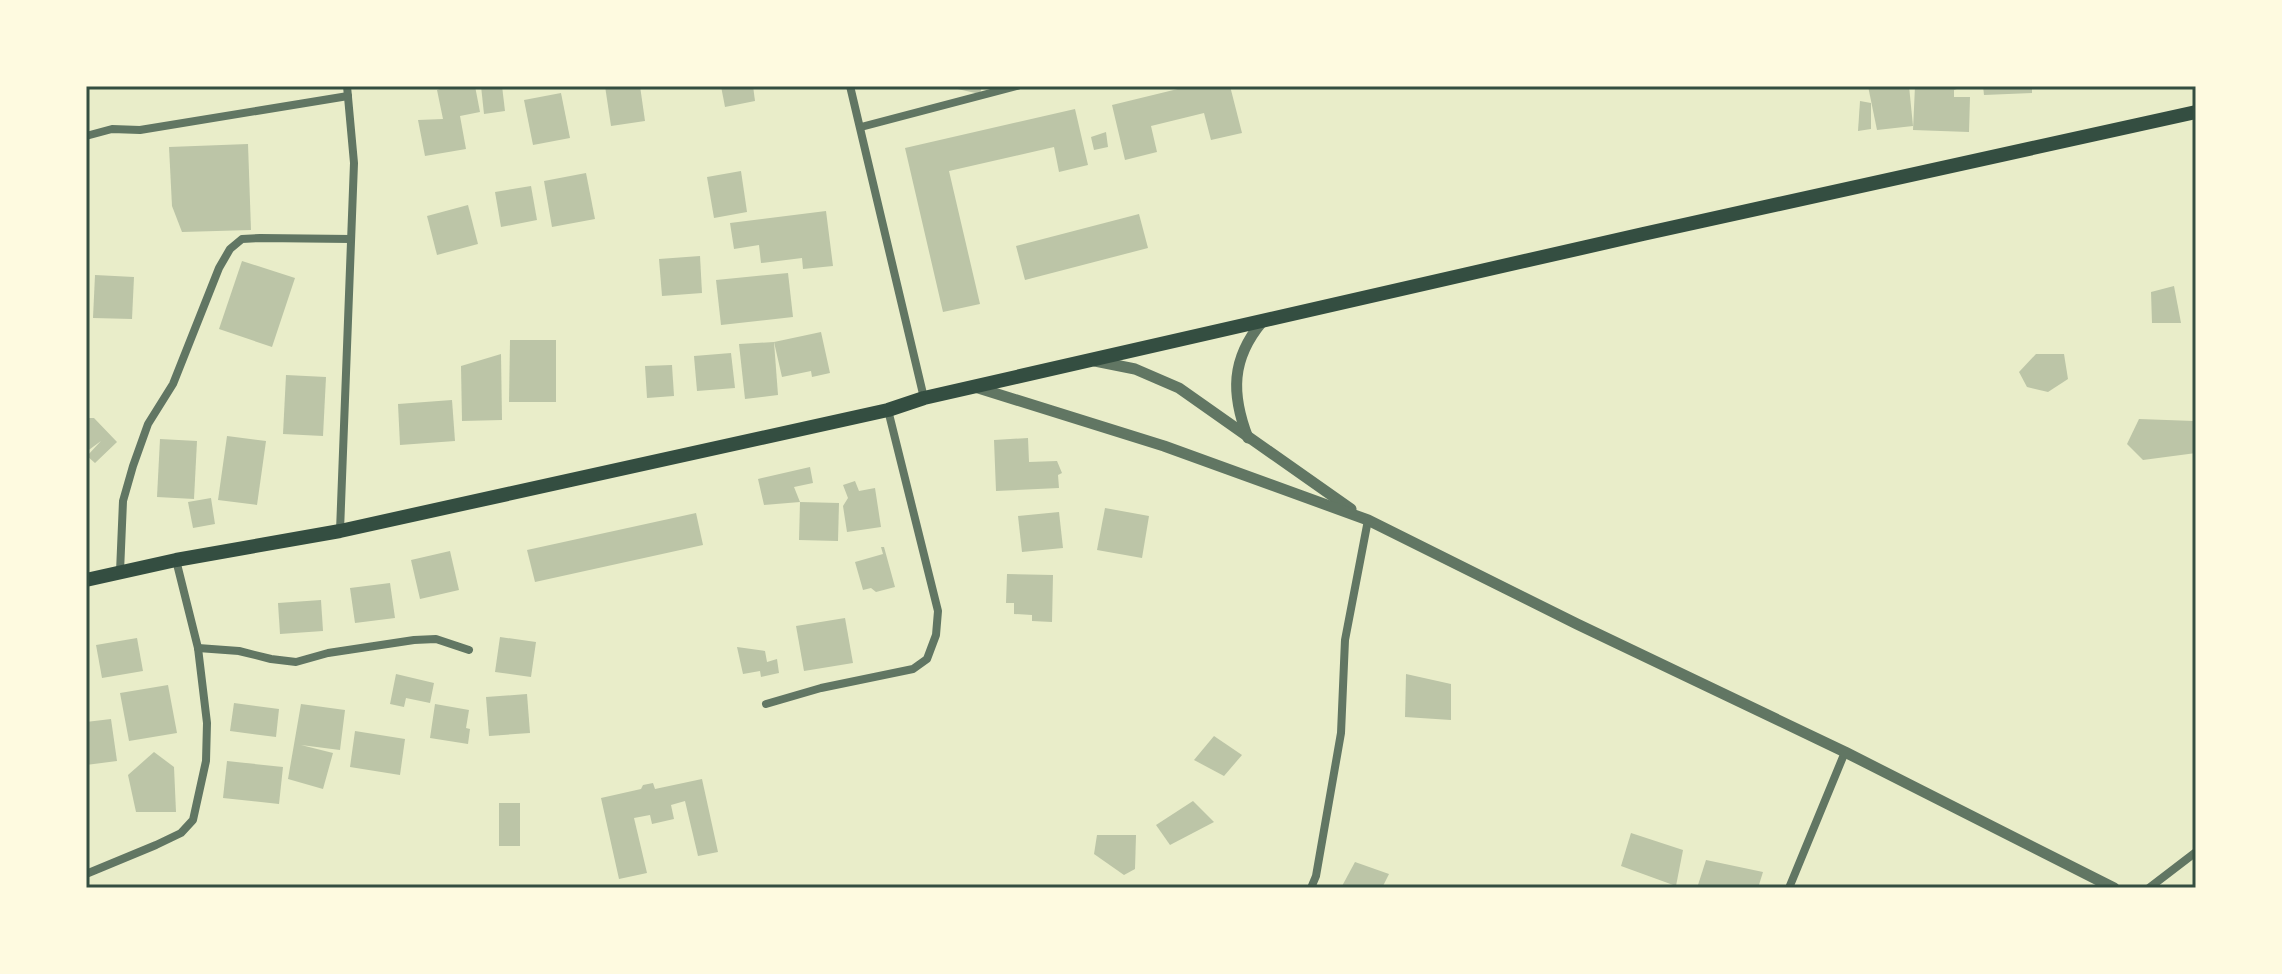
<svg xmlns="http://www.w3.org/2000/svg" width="2282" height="974" font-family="'Source Sans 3',sans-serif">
	<rect width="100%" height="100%" fill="#e9edc9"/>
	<g fill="#bcc5a7">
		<polygon points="450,86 475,86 480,112 460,116 466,149 425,156 418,120 443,119 437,90"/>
		<polygon points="481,86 502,86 505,111 484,114"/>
		<polygon points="605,86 640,86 645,121 611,126"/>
		<polygon points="721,86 753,86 755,101 725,107"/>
		<polygon points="944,86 982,86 980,94"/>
		<polygon points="1190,86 1230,86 1242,133 1211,140 1204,113 1151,126 1157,152 1125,160 1112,105"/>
		<polygon points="1868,86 1909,86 1913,126 1877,130"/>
		<polygon points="1915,86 1966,86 1954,90 1954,97 1970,97 1969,132 1913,130"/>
		<polygon points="1983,86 2032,86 2032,93 1984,95"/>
		<polygon points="561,93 570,138 533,145 524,100"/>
		<polygon points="1860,101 1871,103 1871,129 1858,131"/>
		<polygon points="1075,109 1088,165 1059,172 1054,147 949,171 980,304 943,312 905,148"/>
		<polygon points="1106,132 1108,147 1094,150 1091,137"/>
		<polygon points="248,144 251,230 182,232 172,206 169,147"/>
		<polygon points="741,171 747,212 714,218 707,177"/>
		<polygon points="586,173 595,219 552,227 544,181"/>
		<polygon points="531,186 537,220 501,227 495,192"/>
		<polygon points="468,205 478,244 437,255 427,216"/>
		<polygon points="826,211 833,266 803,269 802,258 761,263 759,245 734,249 730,223"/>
		<polygon points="1139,214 1148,248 1025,280 1016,246"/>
		<polygon points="700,256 702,293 662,296 659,259"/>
		<polygon points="242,261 295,278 272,347 219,329"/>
		<polygon points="788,273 793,317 721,325 716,280"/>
		<polygon points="95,275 134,277 132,319 93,318"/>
		<polygon points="2174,286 2181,323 2152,323 2151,292"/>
		<polygon points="821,332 830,373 812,377 811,371 782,377 774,342"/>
		<polygon points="510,340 556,340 556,402 509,402"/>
		<polygon points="774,342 778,395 745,399 739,344"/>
		<polygon points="731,353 735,388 697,391 694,356"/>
		<polygon points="501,354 502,420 462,421 461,366"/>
		<polygon points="2036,354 2064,354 2068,379 2048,392 2027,387 2019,372"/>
		<polygon points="672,365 674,396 647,398 645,366"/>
		<polygon points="286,375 326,377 323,436 283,434"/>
		<polygon points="452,400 455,441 400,445 398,404"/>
		<polygon points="86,418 94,418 117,442 95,463 87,456 101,441 86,452"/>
		<polygon points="2139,419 2194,421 2196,453 2143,460 2127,444"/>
		<polygon points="227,436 266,441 257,505 218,500"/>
		<polygon points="1028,438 1029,462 1057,461 1062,473 1058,475 1059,488 996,491 994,440"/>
		<polygon points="160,439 197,441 194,499 157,497"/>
		<polygon points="810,467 813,483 794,487 800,502 764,505 758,479"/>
		<polygon points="855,481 859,491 875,488 881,527 847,532 843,506 848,498 843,485"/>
		<polygon points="211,498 215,524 193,528 188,502"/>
		<polygon points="800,502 839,503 838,541 799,540"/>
		<polygon points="1105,508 1149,516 1142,558 1097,550"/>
		<polygon points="1059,512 1063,548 1022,552 1018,516"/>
		<polygon points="696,513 703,545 535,582 527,550"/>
		<polygon points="881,547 884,547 895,587 876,592 871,588 863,590 855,562 883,554"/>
		<polygon points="450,551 459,590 420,599 411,560"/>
		<polygon points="1007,574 1053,575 1052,622 1032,621 1032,615 1014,614 1014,603 1006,603"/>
		<polygon points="390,583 395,618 355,623 350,588"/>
		<polygon points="321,600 323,631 280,634 278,603"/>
		<polygon points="845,618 853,663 804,671 796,626"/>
		<polygon points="500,637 536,642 531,677 495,672"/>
		<polygon points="137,638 143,671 102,678 96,645"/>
		<polygon points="737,647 765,651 767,662 777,659 779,673 761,677 760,671 743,674"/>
		<polygon points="396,674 434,683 430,703 406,698 404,707 390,704"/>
		<polygon points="1406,674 1451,684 1451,720 1405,717"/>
		<polygon points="168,685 177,733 129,741 120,693"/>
		<polygon points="527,694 530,733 489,736 486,697"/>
		<polygon points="234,703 279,709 276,737 230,731"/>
		<polygon points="301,704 345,710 340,750 301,745 333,753 323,789 288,779"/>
		<polygon points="435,704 469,710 466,728 470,729 468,744 430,738"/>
		<polygon points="111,719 117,761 86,765 86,722"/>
		<polygon points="355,731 405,739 400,775 350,767"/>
		<polygon points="1214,736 1242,755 1224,776 1194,760"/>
		<polygon points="154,752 174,767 176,812 136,812 128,775"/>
		<polygon points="227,761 283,767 279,804 223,798"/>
		<polygon points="702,779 718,852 698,856 685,801 671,805 674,819 652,824 650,815 634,818 647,873 619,879 601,798 641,789 643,785 653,783 655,789"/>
		<polygon points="1193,801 1214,822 1170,845 1156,825"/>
		<rect x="499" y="803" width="21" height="43"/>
		<polygon points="1631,833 1683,850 1676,886 1621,866"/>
		<polygon points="1097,835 1136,835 1135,869 1124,875 1094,854"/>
		<polygon points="1706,860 1763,872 1758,888 1704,888 1698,885"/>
		<polygon points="1355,862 1389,874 1382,888 1341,888"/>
	</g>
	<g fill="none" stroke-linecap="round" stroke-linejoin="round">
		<g stroke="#617663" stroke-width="8">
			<polyline points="850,86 924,398"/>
			<polyline points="861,127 1017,86"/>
			<polyline points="86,136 112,129 140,130 348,96"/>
			<polyline points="340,531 354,163 347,86"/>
			<polyline points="120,572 123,501 133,466 148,424 173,384 219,268 230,249 242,239 260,238 351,239"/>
			<polyline points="198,648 239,651 271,659 296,662 328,653 414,640 436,639 469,650"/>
			<polyline points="766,704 821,688 913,669 927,659 936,635 938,611 888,410"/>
			<polyline points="86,874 156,845 181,833 193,820 206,761 207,723 198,648 176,560"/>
			<polyline points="1311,888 1316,876 1341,733 1345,640 1368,520"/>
			<polyline points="1789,888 1845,752"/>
			<polyline points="2149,888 2196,852"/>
		</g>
		<g stroke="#617663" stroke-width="11">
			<polyline points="1095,361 1135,369 1179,388 1351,509"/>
			<polyline points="975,387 1164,446 1368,520 1577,624 1845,752 2114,888"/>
			<path d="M1248,438c-17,-44 -17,-79 14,-116"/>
		</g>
		<polyline stroke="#344e41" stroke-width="14" points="86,580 176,560 340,531 888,410 924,398 1643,234 2196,112"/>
	</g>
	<rect width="2282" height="974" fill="none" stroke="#fefae0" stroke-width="176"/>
	<rect x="88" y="88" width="2106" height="798" fill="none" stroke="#344e41" stroke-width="3"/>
</svg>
